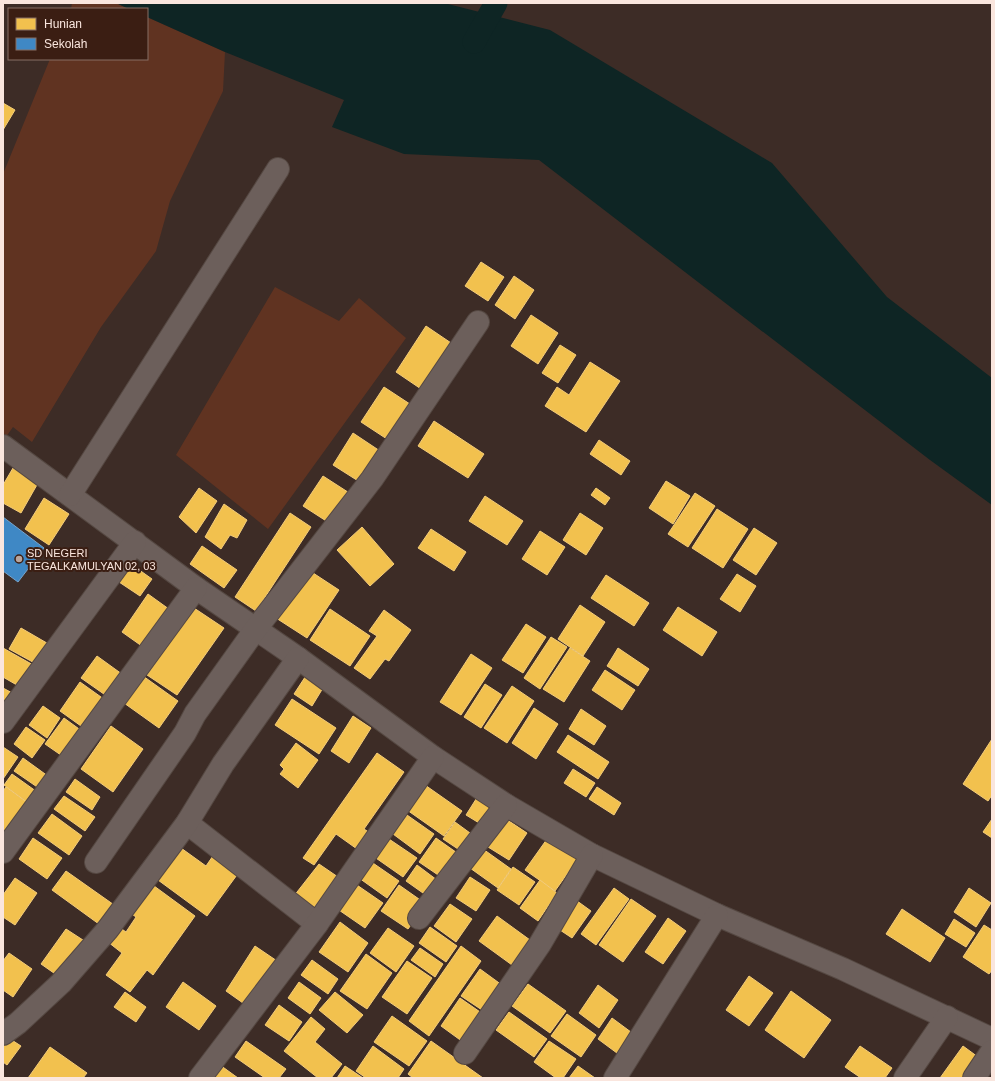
<svg xmlns="http://www.w3.org/2000/svg" width="995" height="1081" font-family="Helvetica,sans-serif">
	<rect width="100%" height="100%" fill="#3d2c26"/>
	<g fill="#603321">
		<polygon points="72,3 116,3 129,9 71,9"/>
		<polygon points="147,17 225,52 223,91 170,201 156,251 101,327 32,442 13,427 3,441 3,174 50,59 147,59"/>
		<polygon points="275,287 339,321 359,298 406,338 268,529 176,455"/>
	</g>
	<polygon fill="#0e2524" points="116,3 444,3 550,30 772,163 887,297 992,378 992,505 930,460 539,160 404,154 332,127 344,100 225,52 147,17 147,9 129,9"/>
	<g fill="#f2c14e" stroke="#f4cc79">
		<polygon points="3,103 15,110 3,130"/>
		<polygon points="481,262 504,277 488,301 465,286"/>
		<polygon points="514,276 534,290 515,319 495,305"/>
		<polygon points="531,315 558,333 538,364 511,346"/>
		<polygon points="426,326 457,347 427,393 396,372"/>
		<polygon points="560,345 576,355 558,383 542,373"/>
		<polygon points="590,362 620,381 586,432 545,406 557,387 569,395"/>
		<polygon points="384,387 416,408 393,443 361,422"/>
		<polygon points="434,421 484,454 468,478 418,446"/>
		<polygon points="353,433 383,453 363,484 333,465"/>
		<polygon points="599,440 630,461 621,475 590,454"/>
		<polygon points="13,468 38,483 21,513 3,503 3,485"/>
		<polygon points="323,476 354,496 334,526 303,506"/>
		<polygon points="666,481 690,496 673,524 649,508"/>
		<polygon points="199,488 217,501 196,533 179,517"/>
		<polygon points="596,488 610,498 605,505 591,495"/>
		<polygon points="695,493 715,506 688,547 668,534"/>
		<polygon points="485,496 523,521 507,545 469,521"/>
		<polygon points="44,498 69,514 49,545 25,529"/>
		<polygon points="224,504 247,520 237,538 230,535 221,549 205,537"/>
		<polygon points="717,509 748,529 723,568 692,548"/>
		<polygon points="290,513 311,527 256,611 235,597"/>
		<polygon points="580,513 603,528 586,555 563,540"/>
		<polygon points="362,527 394,564 370,586 337,550"/>
		<polygon points="754,528 777,543 756,575 733,560"/>
		<polygon points="431,529 466,552 454,571 418,548"/>
		<polygon points="540,531 565,547 547,575 522,559"/>
		<polygon points="202,546 237,570 224,588 190,564"/>
		<polygon points="128,562 152,579 140,596 116,580"/>
		<polygon points="307,569 339,590 307,638 276,618"/>
		<polygon points="737,574 756,586 740,612 720,599"/>
		<polygon points="606,575 649,603 634,626 591,598"/>
		<polygon points="148,594 173,612 146,649 122,632"/>
		<polygon points="580,605 605,622 583,656 558,639"/>
		<polygon points="678,607 717,632 702,656 663,630"/>
		<polygon points="194,608 224,628 177,695 147,675"/>
		<polygon points="330,609 370,636 350,666 310,640"/>
		<polygon points="384,610 411,630 389,661 385,659 370,679 354,668 377,636 369,631"/>
		<polygon points="526,624 546,637 523,673 502,660"/>
		<polygon points="21,628 52,646 40,666 9,649"/>
		<polygon points="551,637 567,647 540,689 524,678"/>
		<polygon points="3,648 35,666 22,688 3,677"/>
		<polygon points="570,648 590,661 564,702 543,689"/>
		<polygon points="618,648 649,669 638,686 607,666"/>
		<polygon points="471,654 492,668 461,715 440,702"/>
		<polygon points="97,656 126,677 111,699 81,678"/>
		<polygon points="605,670 635,690 622,710 592,690"/>
		<polygon points="309,671 326,683 312,706 294,694"/>
		<polygon points="143,676 178,701 159,728 124,703"/>
		<polygon points="80,682 108,702 88,731 60,711"/>
		<polygon points="485,684 502,695 481,728 464,717"/>
		<polygon points="512,686 534,701 507,743 484,728"/>
		<polygon points="3,688 16,695 3,710"/>
		<polygon points="292,699 336,728 319,754 275,725"/>
		<polygon points="43,706 60,718 47,738 29,725"/>
		<polygon points="534,708 558,724 536,759 512,743"/>
		<polygon points="581,709 606,726 594,745 569,729"/>
		<polygon points="353,716 371,728 349,763 331,751"/>
		<polygon points="64,718 86,734 68,760 45,744"/>
		<polygon points="111,726 143,749 113,792 81,769"/>
		<polygon points="26,727 45,740 32,758 14,744"/>
		<polygon points="568,735 609,762 598,779 557,752"/>
		<polygon points="992,739 992,795 988,801 963,784"/>
		<polygon points="296,743 318,760 298,788 280,774 284,769 280,765"/>
		<polygon points="3,747 18,757 3,779"/>
		<polygon points="377,753 404,772 364,829 376,837 364,854 336,834 314,865 303,858"/>
		<polygon points="23,758 52,779 43,791 14,771"/>
		<polygon points="573,769 595,783 586,797 564,783"/>
		<polygon points="12,774 40,794 32,806 4,785"/>
		<polygon points="75,779 100,797 92,810 66,792"/>
		<polygon points="425,785 462,811 444,836 407,810"/>
		<polygon points="6,787 32,806 3,837 3,791"/>
		<polygon points="597,787 621,803 614,815 589,799"/>
		<polygon points="64,796 95,817 85,831 54,809"/>
		<polygon points="478,796 496,808 484,826 466,815"/>
		<polygon points="52,814 82,836 69,855 38,833"/>
		<polygon points="407,815 434,834 420,854 393,834"/>
		<polygon points="506,819 527,833 509,860 488,847"/>
		<polygon points="992,819 992,838 983,832"/>
		<polygon points="455,822 470,833 458,849 443,839"/>
		<polygon points="552,832 582,853 555,891 525,870"/>
		<polygon points="386,837 417,858 403,877 373,856"/>
		<polygon points="33,838 62,858 47,879 19,859"/>
		<polygon points="436,838 460,855 444,879 419,862"/>
		<polygon points="181,848 206,866 217,850 242,868 207,916 158,880"/>
		<polygon points="483,849 511,869 498,888 470,868"/>
		<polygon points="370,861 399,881 387,898 359,878"/>
		<polygon points="319,864 338,877 308,915 290,901"/>
		<polygon points="417,865 441,883 430,898 406,881"/>
		<polygon points="513,867 535,882 519,905 497,890"/>
		<polygon points="66,871 117,907 103,927 52,890"/>
		<polygon points="470,877 490,890 476,911 456,898"/>
		<polygon points="15,878 37,893 15,925 3,917 3,895"/>
		<polygon points="540,880 557,893 538,921 520,908"/>
		<polygon points="150,883 195,916 153,975 147,970 130,992 106,975 122,953 108,942 119,927 126,932 136,917 129,912"/>
		<polygon points="354,883 383,903 365,928 336,908"/>
		<polygon points="399,885 426,904 408,929 381,911"/>
		<polygon points="614,888 629,899 596,945 581,934"/>
		<polygon points="969,888 991,903 976,927 954,912"/>
		<polygon points="573,898 591,911 572,938 554,926"/>
		<polygon points="631,899 656,916 623,962 599,945"/>
		<polygon points="450,904 472,919 456,942 434,926"/>
		<polygon points="902,909 945,938 930,962 886,934"/>
		<polygon points="497,916 530,940 512,965 479,941"/>
		<polygon points="668,918 686,931 663,964 645,952"/>
		<polygon points="954,919 975,933 966,947 945,934"/>
		<polygon points="340,922 368,943 348,972 319,952"/>
		<polygon points="984,925 992,930 992,970 989,974 963,957"/>
		<polygon points="430,927 457,946 446,962 419,943"/>
		<polygon points="388,928 414,946 396,972 370,953"/>
		<polygon points="66,929 86,942 61,978 41,964"/>
		<polygon points="255,946 280,963 250,1008 226,991"/>
		<polygon points="461,946 481,961 429,1036 409,1021"/>
		<polygon points="420,948 443,964 435,977 411,960"/>
		<polygon points="9,953 32,969 13,997 3,990 3,961"/>
		<polygon points="366,954 392,973 367,1009 340,991"/>
		<polygon points="312,960 338,979 328,994 301,975"/>
		<polygon points="407,961 432,978 407,1014 382,997"/>
		<polygon points="480,969 506,988 488,1014 461,996"/>
		<polygon points="749,976 773,993 749,1026 726,1010"/>
		<polygon points="183,982 216,1006 199,1030 166,1007"/>
		<polygon points="299,982 321,998 310,1014 288,998"/>
		<polygon points="528,984 566,1011 550,1033 512,1006"/>
		<polygon points="598,985 618,1000 599,1028 579,1013"/>
		<polygon points="791,991 831,1020 804,1058 765,1030"/>
		<polygon points="125,992 146,1007 136,1022 114,1007"/>
		<polygon points="335,992 363,1015 347,1033 319,1010"/>
		<polygon points="460,998 483,1014 463,1042 441,1026"/>
		<polygon points="279,1005 302,1022 289,1041 265,1025"/>
		<polygon points="509,1012 547,1039 534,1057 496,1030"/>
		<polygon points="567,1014 596,1035 581,1057 551,1036"/>
		<polygon points="392,1016 427,1041 409,1066 374,1042"/>
		<polygon points="311,1017 325,1029 315,1042 342,1064 331,1078 318,1078 284,1051"/>
		<polygon points="612,1018 639,1038 625,1059 598,1039"/>
		<polygon points="4,1035 21,1046 7,1065 3,1062"/>
		<polygon points="246,1041 286,1069 279,1078 265,1078 235,1057"/>
		<polygon points="431,1041 483,1078 413,1078 408,1074"/>
		<polygon points="549,1041 576,1059 563,1078 556,1078 534,1062"/>
		<polygon points="373,1046 404,1069 398,1078 366,1078 356,1071"/>
		<polygon points="860,1046 892,1068 885,1078 861,1078 845,1067"/>
		<polygon points="963,1046 978,1057 963,1078 940,1078"/>
		<polygon points="50,1047 87,1073 83,1078 28,1078"/>
		<polygon points="220,1065 238,1078 211,1078"/>
		<polygon points="345,1066 363,1078 337,1078"/>
		<polygon points="578,1066 595,1078 569,1078"/>
	</g>
	<polygon fill="#3f88c5" stroke="#77a4cc" points="3,517 44,548 18,582 3,571"/>
	<g fill="none" stroke-linecap="round" stroke-linejoin="round">
		<polyline stroke="#0e2524" stroke-width="23" points="474,42 496,3"/>
		<g stroke="#554842" stroke-width="24">
			<g id="minor">
				<polyline points="3,446 196,588 298,658 433,757 506,805 592,855 717,915 843,969 992,1039"/>
				<polyline points="70,495 278,169"/>
				<polyline points="3,722 135,542"/>
				<polyline points="187,823 317,924"/>
				<polyline points="3,852 196,588"/>
				<polyline points="96,862 185,733 195,714 255,630 372,479 478,322"/>
				<polyline points="419,918 506,805"/>
				<polyline points="3,1034 18,1023 61,983 108,929 187,823 223,764 298,658"/>
				<polyline points="465,1053 540,944 592,855"/>
				<polyline points="200,1078 317,924 433,757"/>
				<polyline points="615,1078 717,915"/>
				<polyline points="905,1078 947,1017"/>
				<polyline points="974,1078 992,1051"/>
			</g>
		</g>
		<use href="#minor" stroke="#6c5f5b" stroke-width="22"/>
	</g>
	<circle fill="#b8a59e" stroke="#3b1e13" stroke-width="1.5" cx="19" cy="559" r="4"/>
	<g text-anchor="middle" dominant-baseline="central" stroke-width="4" stroke-linejoin="round" paint-order="stroke">
		<g font-size="11" fill="#fae6de" stroke="#3b1e13" text-anchor="start">
			<text x="27" y="553">SD NEGERI<tspan x="27" dy="13">TEGALKAMULYAN 02, 03</tspan></text>
		</g>
	</g>
	<rect width="995" height="1081" fill="none" stroke="#fae6de" stroke-width="8"/>
	<rect x="8" y="8" width="140" height="52" fill="#3b1e13" stroke="#876e64"/>
	<rect x="16" y="18" width="20" height="12" fill="#f2c14e" stroke="#876e64"/>
	<text x="44" y="28" font-size="12" fill="#fae6de">Hunian</text>
	<rect x="16" y="38" width="20" height="12" fill="#3f88c5" stroke="#876e64"/>
	<text x="44" y="48" font-size="12" fill="#fae6de">Sekolah</text>
</svg>
